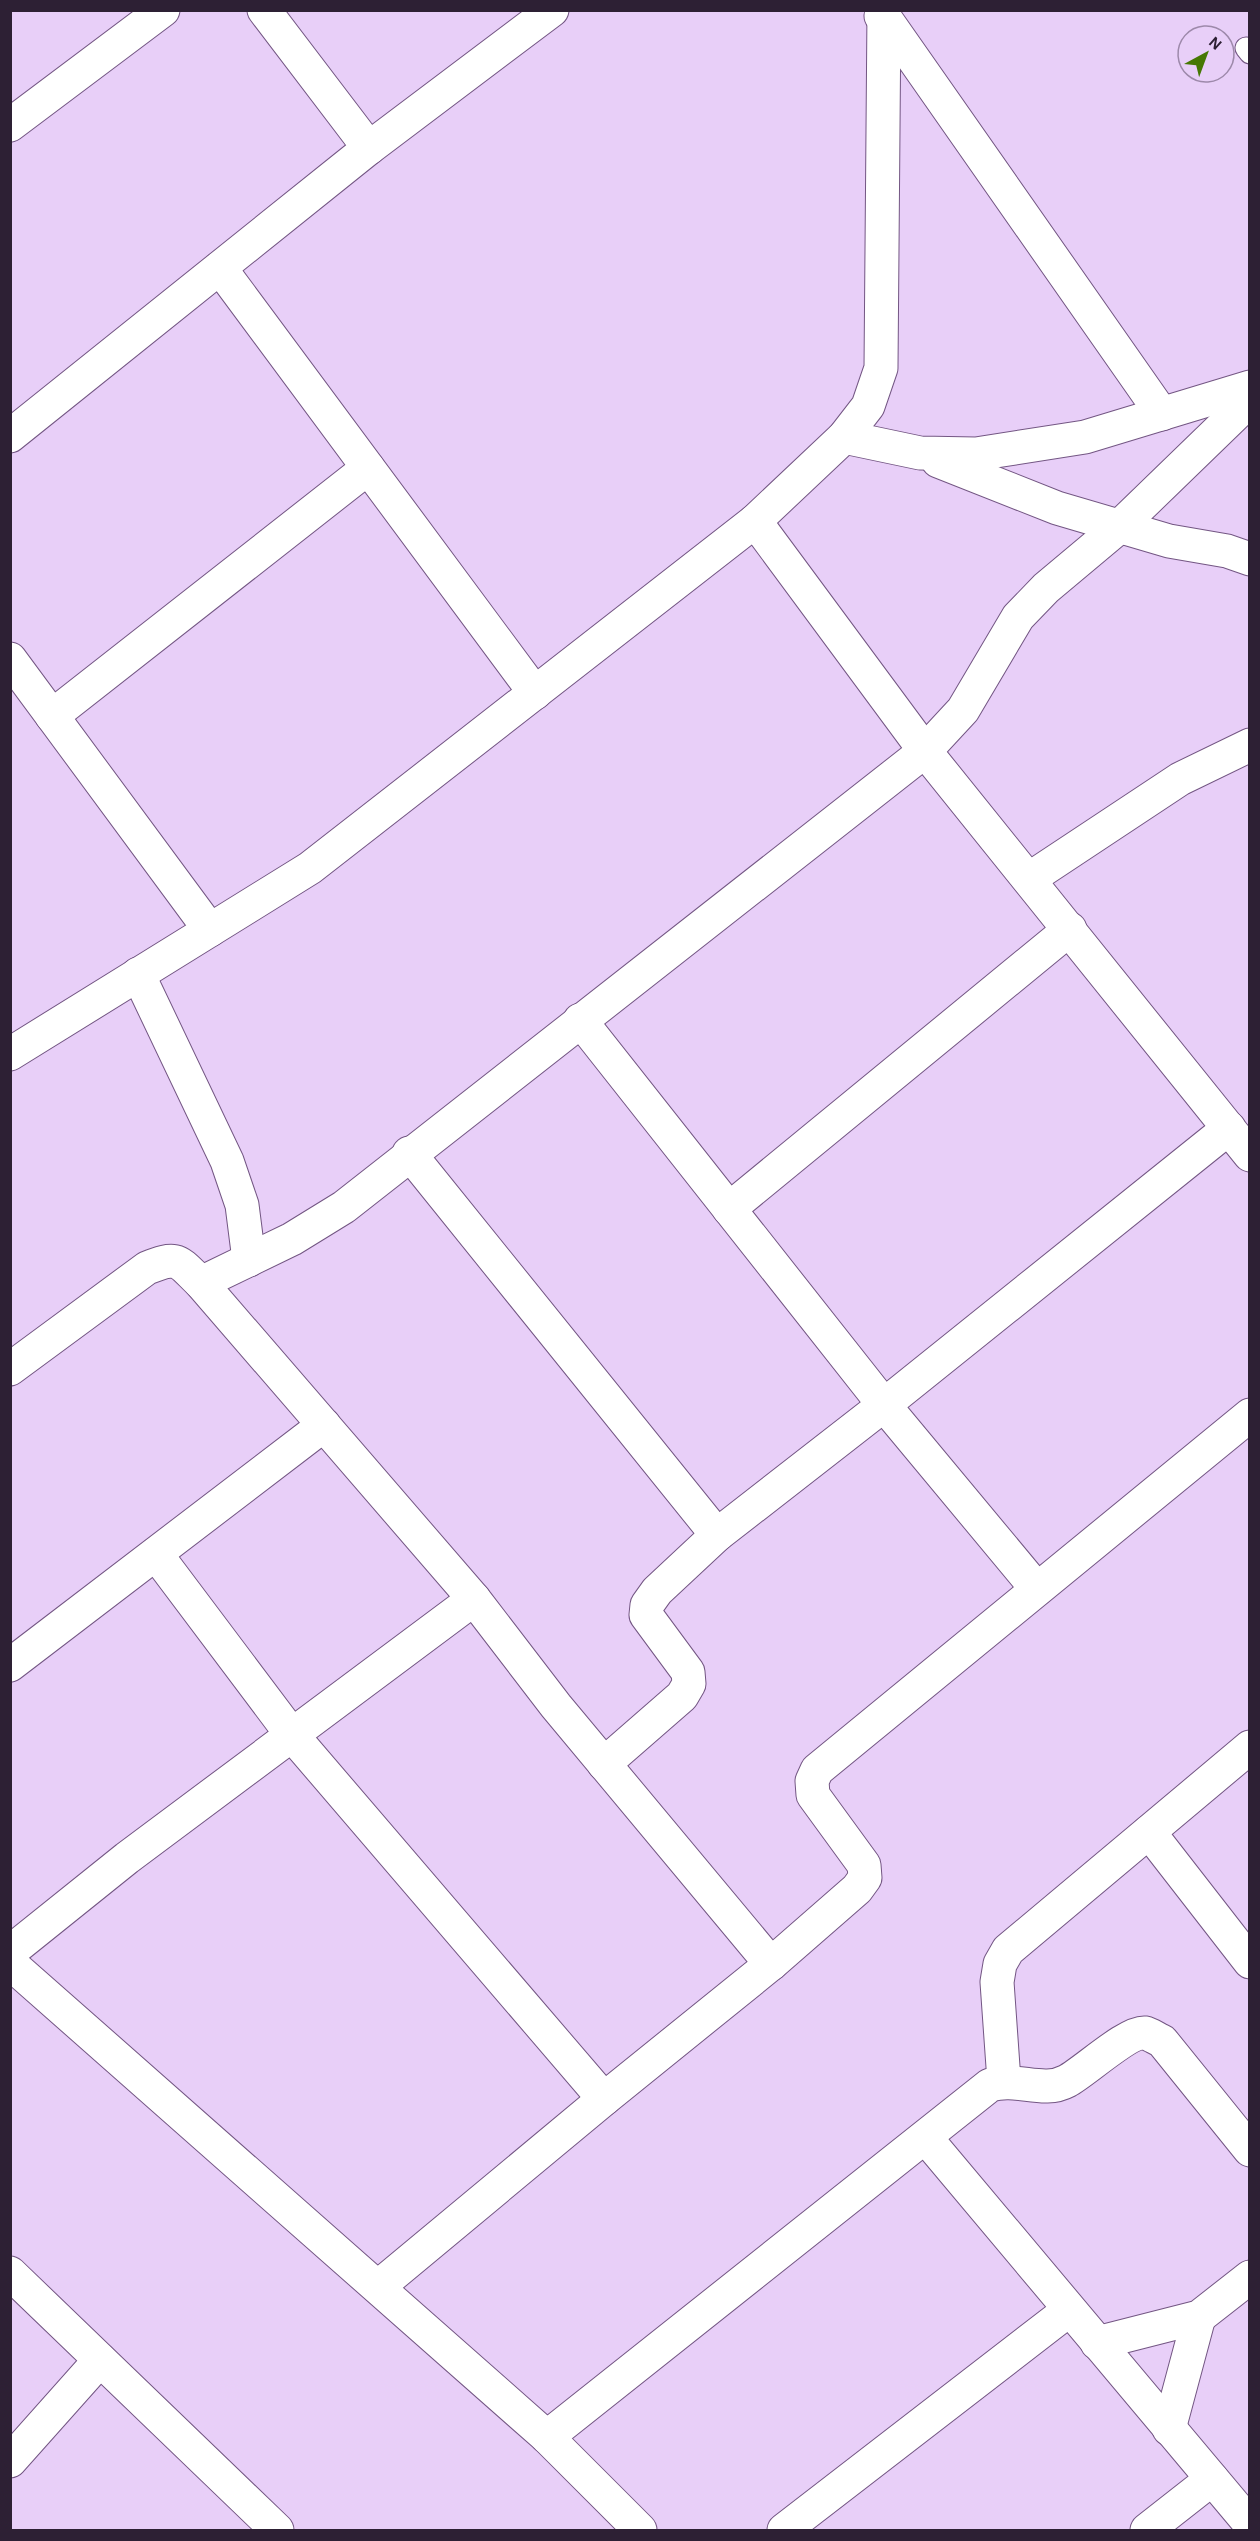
<svg xmlns="http://www.w3.org/2000/svg" width="1260" height="2541" font-family="'Alegreya Sans',sans-serif">
	<rect width="100%" height="100%" fill="#e8cff8"/>
	<g fill="none" stroke-linecap="round" stroke-linejoin="round">
		<g stroke="#735683" stroke-width="23">
			<polyline id="service" points="1246,48 1250,53"/>
		</g>
		<g stroke="#735683" stroke-width="35">
			<g id="minor">
				<polyline points="264,10 369,148"/>
				<polyline points="881,16 885,18 1162,414"/>
				<polyline points="10,125 163,10"/>
				<polyline points="220,268 535,693"/>
				<polyline points="10,436 369,148 552,10"/>
				<polyline points="844,437 920,453 976,454 1085,437 1250,387"/>
				<polyline points="938,461 1057,508 1169,541 1227,551 1250,559"/>
				<polyline points="755,521 844,437 868,406 881,368 884,10"/>
				<polyline points="10,659 210,930"/>
				<polyline points="52,716 368,468"/>
				<polyline points="1029,879 1180,779 1250,745"/>
				<polyline points="138,974 227,1161 242,1205 249,1260"/>
				<polyline points="580,1020 884,1405 1037,1589"/>
				<polyline points="10,1054 310,868 755,521 925,751 1250,1155"/>
				<polyline points="409,1153 717,1535"/>
				<polyline points="729,1209 1070,929"/>
				<polyline points="201,1283 292,1239 344,1207 925,751 963,710 1018,617 1046,588 1120,526 1250,400"/>
				<path d="M10,1369l137,-101c32,-13 31,-7 54,15l273,316 82,107 215,258"/>
				<polyline points="156,1554 292,1735 604,2099"/>
				<polyline points="10,1665 324,1425"/>
				<polyline points="604,1764 682,1696 689,1684 688,1672 646,1615 647,1605 657,1591 717,1535 884,1405 1229,1128"/>
				<polyline points="1149,1832 1250,1962"/>
				<polyline points="10,1952 127,1858 474,1599"/>
				<polyline points="10,1963 547,2437 640,2530"/>
				<polyline points="1004,2081 997,1982 1000,1964 1008,1950 1250,1747"/>
				<polyline points="926,2138 1250,2524"/>
				<polyline points="10,2273 277,2530"/>
				<polyline points="378,2287 604,2099 771,1964 857,1889 865,1878 864,1865 813,1795 812,1781 817,1770 1250,1415"/>
				<polyline points="1097,2343 1199,2317 1250,2277"/>
				<polyline points="1169,2429 1199,2317"/>
				<path d="M547,2437l443,-352c28,-8 53,9 77,-4 17,-9 61,-50 78,-48 5,1 12,6 17,8l88,109"/>
				<polyline points="10,2461 100,2360"/>
				<polyline points="784,2530 1069,2310"/>
				<polyline points="1147,2530 1212,2479"/>
			</g>
		</g>
		<use href="#service" stroke="#fff" stroke-width="21"/>
		<use href="#minor" stroke="#fff" stroke-width="33"/>
	</g>
	<rect width="1260" height="2541" fill="none" stroke="#2d2034" stroke-width="24"/>
	<g transform="translate(1206 54) rotate(41)"><circle r="28" fill="#e8cff8" stroke="#9d89aa" stroke-width="1.5"/>
	<path d="M0-4.5L10 22L0 15L-10 22Z" fill="#467803"/>
	<text y="-9" font-size="16" font-weight="bold" text-anchor="middle" fill="#2d2034">N</text>
	</g>
</svg>
